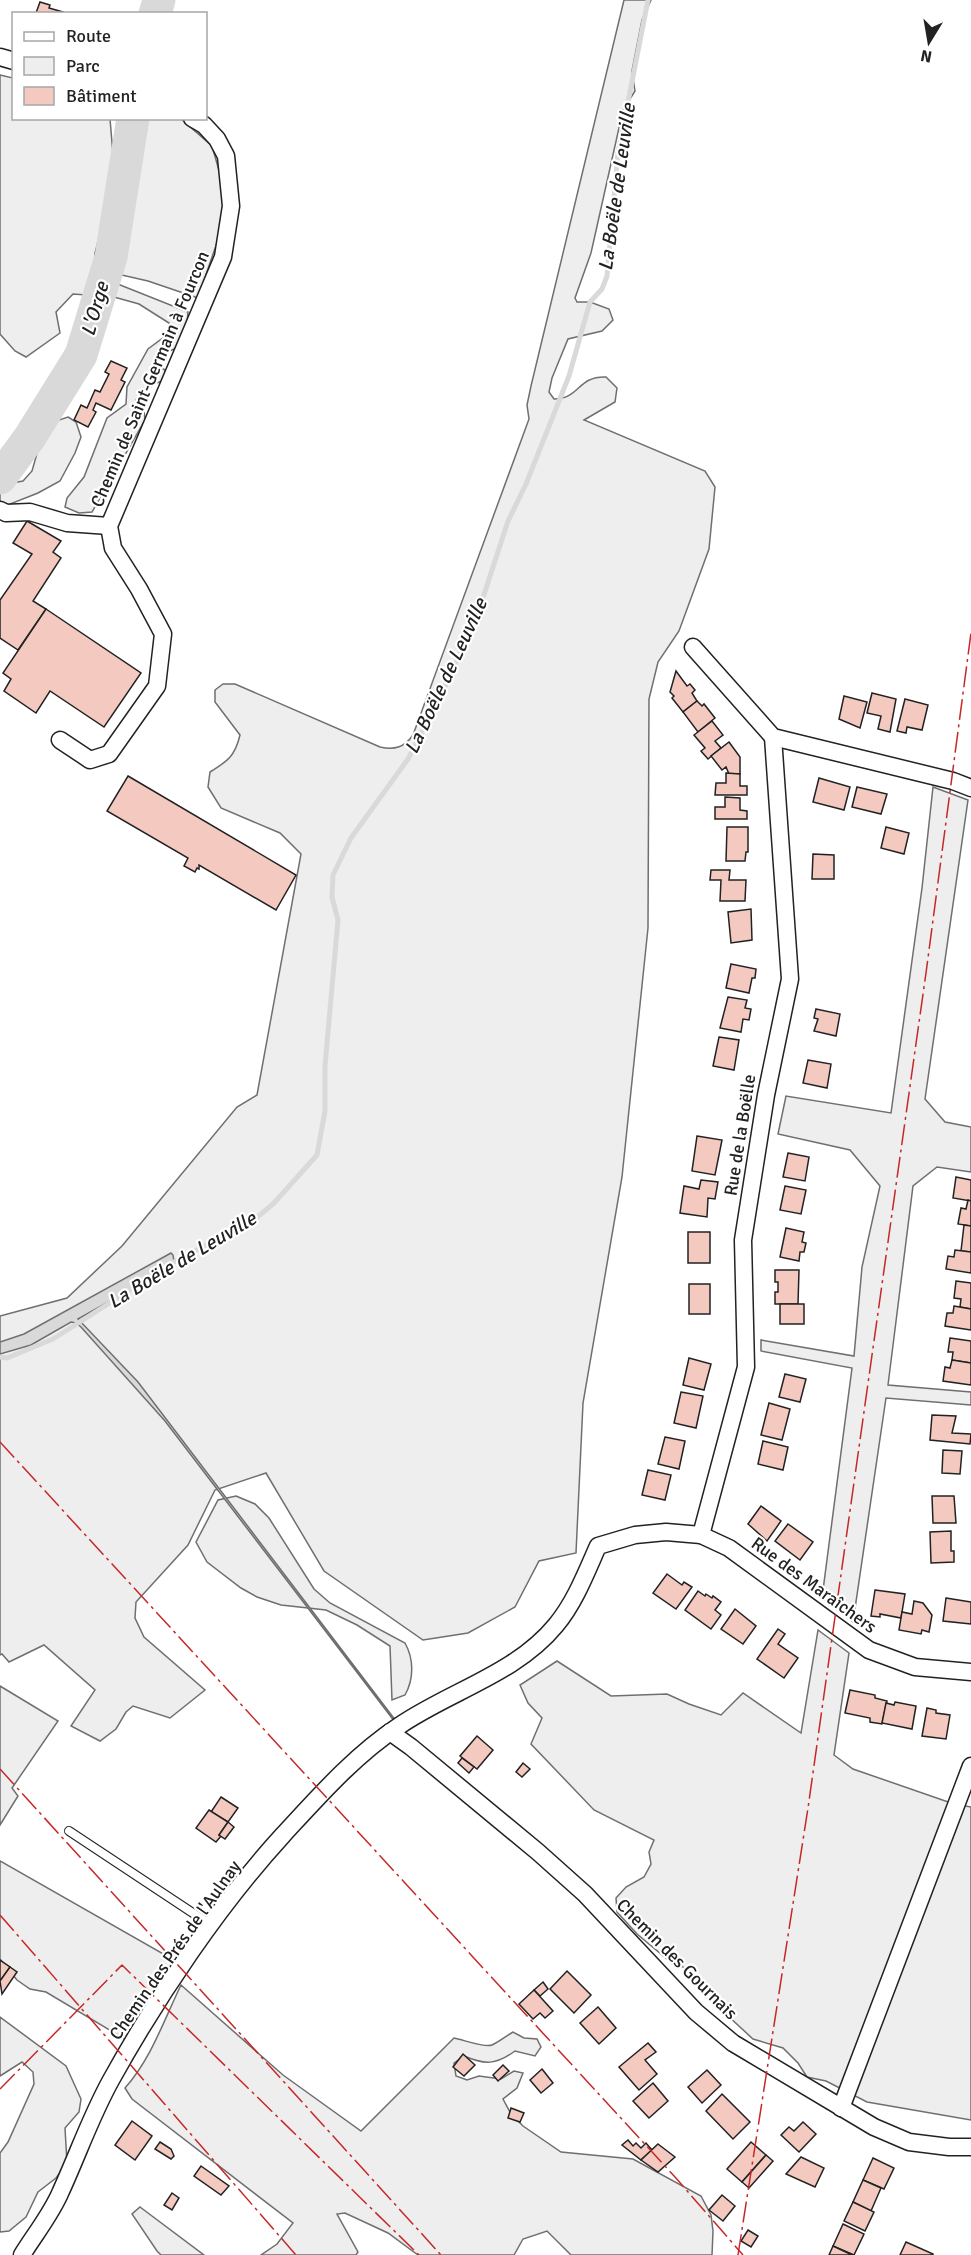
<svg xmlns="http://www.w3.org/2000/svg" width="971" height="2255" font-family="Signika,sans-serif">
	<rect width="100%" height="100%" fill="#fff"/>
	<g fill="#eee" stroke="#6f6f6f" stroke-width="1.5">
		<path d="M624,0h27l-9,20 -10,51 3,20 -12,19 -32,143 -16,45 2,4h13l19,7 4,11 -11,11 -34,8 -16,39 -3,14 5,7c26,0 23,-23 52,-22l11,11 -2,14 -31,18 121,51 10,16 -6,62 -30,82 -21,31 -9,37 -1,229 -26,249 -39,226 -7,150 -37,8 -24,46 -47,26 -45,7 -99,-69 -58,-98 -51,17 -27,55 -52,57 -1,16 9,19 61,53 -35,28 -37,-12 -7,6 -10,17 -16,12 -29,-15 24,-36 -51,-45 -35,17 -7,-8 -2,1v-339l67,-18 55,-52 115,-139 20,-12 44,-241 -21,-21 -59,-25 -13,-21 2,-15c18,-11 25,-16 30,-37l-25,-33v-12l8,-6h12l145,63c14,3 24,1 33,-12l116,-316 -2,-14 4,-19z"/>
		<polygon points="0,75 13,78 14,118 110,119 115,178 95,253 95,275 188,312 186,335 176,348 164,354 155,364 165,370 165,380 154,384 136,400 144,410 145,420 92,512 79,513 65,507 67,498 84,477 107,418 126,404 127,387 148,349 168,334 169,323 139,304 114,297 73,294 56,312 60,333 26,357 15,351 0,334"/>
		<polygon points="135,119 181,119 212,146 224,188 221,231 198,298 148,281 104,271 129,188"/>
		<polygon points="68,417 76,422 81,437 75,453 60,481 38,493 0,508 0,485 23,481 32,471 38,450 53,422"/>
		<polygon points="933,787 968,800 925,1099 945,1122 971,1127 971,1172 937,1167 913,1186 888,1385 971,1392 971,1405 886,1398 853,1622 822,1598 852,1368 761,1351 761,1340 854,1356 862,1267 880,1186 850,1150 778,1134 786,1096 891,1113 922,888"/>
		<path d="M236,1496l19,8 14,14 45,71 16,14 75,40c9,16 9,36 0,52l-13,5 -2,-54 -33,-21 -31,-15 -45,-5 -24,-8 -16,-9 -34,-26 -11,-20 22,-42z"/>
		<polygon points="818,1630 849,1653 834,1755 853,1769 954,1804 971,1807 971,2120 867,2102 826,2081 807,2077 798,2063 783,2048 753,2039 727,2015 712,1990 691,1971 667,1959 637,1934 617,1912 616,1898 626,1887 644,1877 651,1864 649,1852 654,1840 594,1810 531,1744 542,1718 528,1703 520,1685 557,1661 611,1696 667,1694 689,1704 721,1715 743,1693 801,1733"/>
		<polygon points="0,1686 58,1721 12,1788 18,1796 0,1825"/>
		<polygon points="0,1861 174,1960 128,2041 46,1992 30,1989 17,1980 0,1959"/>
		<path d="M181,1985l102,90 78,56 93,-93c10,2 31,10 38,7 7,-3 14,-9 21,-13l11,6 13,1 4,8 -6,9 -20,-5c-19,14 -30,14 -51,5l-10,7 2,13 11,4 12,-4 22,3 13,-8 9,2 -6,15 -14,11 8,15 12,12 38,26 72,7 68,37 10,19 2,16 -1,24h-141l-24,-24 -24,8 -9,16h-96l-30,-22 -43,-20 -8,1 21,38 -2,3h-95l16,-11 16,-21 -161,-124 -7,-11c26,-29 39,-68 56,-103z"/>
		<polygon points="0,2017 66,2066 81,2099 79,2112 65,2128 67,2163 56,2178 38,2192 26,2217 9,2231 0,2232 0,2153 8,2142 34,2084 33,2072 22,2062 0,2076"/>
		<polygon points="140,2207 204,2255 161,2255 157,2251 132,2214"/>
	</g>
	<polygon fill="#d9d9d9" stroke="#6f6f6f" stroke-width="1.5" points="171,1253 173,1255 174,1262 169,1268 78,1319 138,1382 396,1721 395,1722 165,1421 81,1327 76,1323 71,1322 31,1345 0,1354 0,1342 24,1334"/>
	<g fill="none" stroke-linecap="round" stroke-linejoin="round">
		<polyline stroke="#d9d9d9" stroke-width="5" points="0,1357 7,1358 53,1339 174,1262 254,1220 274,1203 317,1155 325,1111 325,1066 338,920 332,897 333,875 351,838 408,759 442,693 476,619 508,521 526,484 569,376 590,302 602,289 607,276 618,153 648,0"/>
		<g stroke="#d9d9d9" stroke-width="33">
			<polyline points="155,14 159,0"/>
			<polyline points="0,478 30,437 81,355 111,257 133,118"/>
		</g>
	</g>
	<g fill="#f3c9c0" stroke="#222" stroke-width="1.5">
		<polygon points="40,2 50,5 49,8 63,12 62,14 36,13"/>
		<polygon points="111,361 127,368 121,380 125,382 111,410 96,403 93,410 96,412 88,427 74,420 81,405 87,408 95,390 100,392 109,374 105,372"/>
		<polygon points="27,521 61,541 53,552 61,558 33,601 46,609 18,650 0,638 0,600 32,554 13,543"/>
		<polygon points="46,609 141,673 104,727 50,691 36,713 4,691 11,679 3,673"/>
		<polygon points="676,671 687,686 690,684 695,690 692,693 697,701 683,712 672,698 674,696 670,692"/>
		<polygon points="872,693 896,699 890,732 878,729 881,716 867,713"/>
		<polygon points="844,696 867,702 860,728 839,719"/>
		<polygon points="905,699 928,705 922,730 907,727 906,733 897,731"/>
		<polygon points="697,701 702,706 704,704 715,718 698,732 683,712"/>
		<polygon points="712,721 723,735 715,741 721,748 708,759 701,751 705,748 694,735"/>
		<polygon points="729,742 740,757 740,774 729,774 726,767 722,770 711,756"/>
		<polygon points="726,773 740,774 740,786 747,786 747,795 715,795 716,783 726,783"/>
		<polygon points="128,776 296,875 276,910 199,865 199,869 197,868 195,872 184,866 188,858 107,811"/>
		<polygon points="819,778 850,787 844,810 813,802"/>
		<polygon points="857,787 887,794 881,814 852,807"/>
		<polygon points="725,797 740,798 740,810 747,811 747,819 715,819 715,807 725,807"/>
		<polygon points="727,827 748,827 748,852 746,852 745,861 726,861"/>
		<polygon points="886,827 909,833 904,854 881,848"/>
		<polygon points="813,854 834,855 834,879 812,879"/>
		<polygon points="711,870 730,870 729,880 746,880 745,901 720,901 721,880 710,880"/>
		<polygon points="751,909 752,940 731,943 728,912"/>
		<polygon points="731,964 756,969 755,978 752,978 749,993 726,988"/>
		<polygon points="728,997 747,1000 745,1008 751,1009 749,1020 743,1019 741,1032 720,1028"/>
		<polygon points="816,1009 840,1014 836,1036 814,1031 818,1019 814,1018"/>
		<polygon points="719,1037 739,1040 734,1070 713,1066"/>
		<polygon points="808,1060 831,1064 827,1088 803,1083"/>
		<polygon points="697,1136 722,1140 715,1175 692,1171"/>
		<polygon points="788,1153 809,1157 805,1181 783,1177"/>
		<polygon points="956,1177 971,1180 971,1201 953,1198"/>
		<polygon points="701,1180 718,1182 715,1199 708,1198 707,1217 680,1213 684,1186 699,1189"/>
		<polygon points="785,1186 806,1190 801,1214 780,1210"/>
		<polygon points="968,1200 971,1201 971,1226 958,1224 961,1208 966,1209"/>
		<polygon points="964,1225 971,1226 971,1252 961,1251"/>
		<polygon points="786,1228 804,1232 802,1242 806,1243 804,1252 800,1252 799,1261 780,1257"/>
		<rect x="688" y="1232" width="22" height="31"/>
		<polygon points="955,1250 971,1252 971,1273 946,1269 948,1256 954,1257"/>
		<polygon points="775,1270 799,1270 798,1304 775,1304 775,1292 778,1292 778,1282 775,1282"/>
		<polygon points="956,1281 971,1283 971,1309 960,1307 961,1299 954,1298"/>
		<rect x="689" y="1284" width="21" height="30"/>
		<rect x="780" y="1304" width="24" height="20"/>
		<polygon points="954,1306 971,1309 971,1330 945,1326 947,1313 953,1313"/>
		<polygon points="950,1338 971,1341 971,1363 952,1360 953,1352 948,1352"/>
		<polygon points="689,1358 711,1364 704,1390 683,1385"/>
		<polygon points="952,1360 971,1363 971,1385 943,1381 945,1367 950,1368"/>
		<polygon points="785,1374 806,1379 800,1402 779,1397"/>
		<polygon points="681,1392 703,1396 696,1428 674,1423"/>
		<polygon points="769,1403 790,1409 782,1440 761,1435"/>
		<polygon points="932,1415 956,1416 952,1433 971,1434 970,1444 930,1440"/>
		<polygon points="665,1437 685,1441 679,1469 658,1464"/>
		<polygon points="763,1441 788,1447 783,1470 758,1464"/>
		<polygon points="943,1450 962,1451 960,1474 942,1473"/>
		<polygon points="648,1470 671,1475 665,1500 642,1495"/>
		<polygon points="932,1496 954,1496 956,1523 933,1523"/>
		<polygon points="761,1506 781,1521 767,1541 748,1524"/>
		<polygon points="788,1524 813,1542 800,1560 775,1541"/>
		<polygon points="951,1531 951,1551 954,1551 954,1562 931,1563 930,1532"/>
		<polygon points="667,1574 682,1585 684,1582 692,1587 676,1609 653,1593"/>
		<polygon points="875,1590 905,1594 901,1618 880,1614 880,1617 871,1616"/>
		<polygon points="698,1591 705,1596 706,1594 712,1598 713,1596 721,1602 715,1610 721,1615 711,1629 685,1610"/>
		<polygon points="946,1598 971,1602 971,1624 943,1621"/>
		<polygon points="914,1601 923,1603 932,1615 929,1632 922,1630 921,1634 899,1630 902,1612 912,1614"/>
		<polygon points="735,1609 756,1626 743,1644 721,1629"/>
		<polygon points="778,1629 785,1634 778,1644 798,1658 784,1678 757,1659"/>
		<polygon points="850,1690 875,1695 875,1698 887,1701 882,1724 870,1722 870,1718 845,1713"/>
		<polygon points="895,1702 916,1706 912,1729 882,1723 886,1703 894,1705"/>
		<polygon points="927,1708 936,1710 936,1713 950,1715 946,1739 922,1736"/>
		<polygon points="477,1736 493,1750 477,1769 460,1756"/>
		<polygon points="462,1758 474,1767 469,1773 458,1763"/>
		<polygon points="523,1763 530,1769 522,1777 516,1772"/>
		<polygon points="221,1797 238,1808 228,1822 211,1812"/>
		<polygon points="209,1810 228,1822 219,1835 221,1836 216,1842 196,1828"/>
		<polygon points="228,1822 234,1827 225,1839 219,1835"/>
		<polygon points="0,1960 10,1967 0,1981"/>
		<polygon points="10,1967 17,1972 2,1994 0,1981"/>
		<polygon points="567,1971 591,1995 574,2013 550,1989"/>
		<polygon points="543,1982 548,1989 540,1996 534,1990"/>
		<polygon points="534,1990 553,2011 545,2018 540,2013 533,2019 519,2004"/>
		<polygon points="598,2007 616,2028 599,2044 580,2023"/>
		<polygon points="648,2043 656,2052 645,2060 657,2074 639,2090 619,2067"/>
		<polygon points="463,2054 475,2065 464,2076 453,2067"/>
		<polygon points="503,2065 509,2071 498,2081 493,2075"/>
		<polygon points="542,2069 553,2083 541,2093 530,2080"/>
		<polygon points="707,2070 721,2085 702,2103 688,2087"/>
		<polygon points="653,2083 668,2101 649,2118 633,2101"/>
		<polygon points="722,2094 750,2122 733,2139 706,2111"/>
		<polygon points="511,2108 524,2113 520,2122 508,2118"/>
		<polygon points="132,2121 152,2136 135,2160 115,2145"/>
		<polygon points="803,2122 816,2134 799,2152 781,2135 789,2127 794,2131"/>
		<polygon points="628,2140 633,2146 636,2143 641,2148 646,2143 652,2150 641,2160 622,2145"/>
		<polygon points="160,2142 171,2149 174,2156 171,2159 155,2149"/>
		<polygon points="751,2142 766,2155 742,2182 727,2169"/>
		<polygon points="658,2144 675,2157 658,2172 641,2160"/>
		<polygon points="766,2155 773,2161 749,2188 742,2182"/>
		<polygon points="801,2157 824,2168 815,2187 786,2174"/>
		<polygon points="873,2158 894,2168 884,2189 863,2180"/>
		<polygon points="201,2166 229,2186 221,2195 194,2176"/>
		<polygon points="863,2180 881,2188 871,2211 853,2202"/>
		<polygon points="172,2193 179,2198 172,2210 164,2205"/>
		<polygon points="722,2195 735,2206 723,2221 709,2210"/>
		<polygon points="853,2202 874,2212 865,2231 844,2221"/>
		<polygon points="843,2224 864,2234 854,2255 833,2246"/>
		<polygon points="748,2230 758,2236 751,2247 741,2241"/>
		<polygon points="906,2242 933,2254 933,2255 900,2255"/>
		<polygon points="833,2246 852,2255 829,2255"/>
	</g>
	<g fill="none" stroke-linecap="round" stroke-linejoin="round">
		<g stroke="#222" stroke-width="10">
			<polyline id="lane" points="69,1831 211,1925"/>
		</g>
		<g stroke="#222" stroke-width="19">
			<g id="street">
				<polyline points="0,57 14,61"/>
				<polyline points="0,510 6,513 30,512 67,523 109,526"/>
				<polyline points="693,647 773,737 953,781 971,788"/>
				<polyline points="60,740 90,760 109,754 157,686 163,634 139,589 113,548 109,526 223,257 231,206 226,156 217,139 204,125 192,118"/>
				<polyline points="701,1535 746,1367 743,1240 766,1095 790,979 773,737"/>
				<polyline points="390,1732 411,1747 538,1852 585,1894 696,2012 733,2043 874,2127 909,2142 949,2147 971,2147"/>
				<polyline points="841,2108 971,1766"/>
				<path d="M22,2255c13,-21 30,-42 39,-64 17,-37 30,-75 50,-111 46,-83 108,-175 172,-245 36,-39 72,-80 116,-109 51,-35 117,-52 157,-101 19,-23 30,-52 42,-79l37,-11 31,-3 35,3 28,13 140,102 46,17 56,5"/>
			</g>
		</g>
		<use href="#lane" stroke="#fff" stroke-width="8"/>
		<use href="#street" stroke="#fff" stroke-width="16"/>
		<g stroke="#c62828" stroke-width="1.5" stroke-dasharray="21 4.5 3 4.5" stroke-linecap="butt">
			<polyline points="0,1442 675,2177 743,2255"/>
			<polyline points="0,1769 441,2255"/>
			<polyline points="0,1915 296,2255"/>
			<polyline points="0,2089 122,1965 419,2255"/>
			<polyline points="738,2255 808,1808 926,973 971,633"/>
		</g>
	</g>
	<g text-anchor="middle" dominant-baseline="central" stroke-width="4.5" stroke-linejoin="round" paint-order="stroke">
		<g font-size="18" fill="#222" stroke="#fff">
			<text transform="translate(150 379) rotate(-67)">Chemin de Saint-Germain à Fourcon</text>
			<text transform="translate(740 1135) rotate(-81)">Rue de la Boëlle</text>
			<text transform="translate(814 1585) rotate(36)">Rue des Maraîchers</text>
			<text transform="translate(175 1950) rotate(-55)">Chemin des Prés de l'Aulnay</text>
			<text transform="translate(677 1959) rotate(45)">Chemin des Gournais</text>
		</g>
		<g font-size="20" font-style="italic" fill="#222" stroke="#fff">
			<text transform="translate(617 187) rotate(-82)">La Boële de Leuville</text>
			<text transform="translate(95 309) rotate(-74)">L'Orge</text>
			<text transform="translate(446 676) rotate(-65)">La Boële de Leuville</text>
			<text transform="translate(182 1260) rotate(-31)">La Boële de Leuville</text>
		</g>
	</g>
	<rect x="12" y="12" width="195" height="108" fill="#ffffff" stroke="#a7a7a7" stroke-width="1.5"/>
	<rect x="24" y="32" width="30" height="9" fill="#ffffff" stroke="#a7a7a7" stroke-width="1.5"/>
	<text x="66" y="42" font-size="18" fill="#222222">Route</text>
	<rect x="24" y="57" width="30" height="18" fill="#eeeeee" stroke="#a7a7a7" stroke-width="1.5"/>
	<text x="66" y="72" font-size="18" fill="#222222">Parc</text>
	<rect x="24" y="87" width="30" height="18" fill="#f3c9c0" stroke="#a7a7a7" stroke-width="1.5"/>
	<text x="66" y="102" font-size="18" fill="#222222">Bâtiment</text>
	<g transform="translate(929 42) rotate(191)" stroke="#ffffff" stroke-width="4.5" paint-order="stroke">
	<path d="M0-4.5L10 22L0 15L-10 22Z" fill="#222222"/>
	<text y="-9" font-size="16" font-weight="bold" text-anchor="middle" fill="#222222">N</text>
	</g>
</svg>
